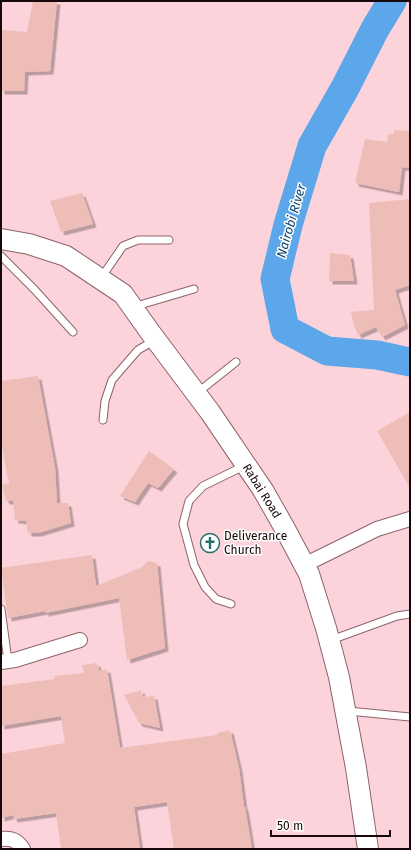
<svg xmlns="http://www.w3.org/2000/svg" width="411" height="850" font-family="'Fira Sans',sans-serif">
	<defs>
		<filter id="shadow"><feDropShadow dx="3.5" dy="3.5" stdDeviation="0" flood-color="#0004"/></filter>
	</defs>
	<rect width="100%" height="100%" fill="#fcd3da"/>
	<g fill="none" stroke-linecap="round" stroke-linejoin="round">
		<polyline stroke="#5ca7e9" stroke-width="29" points="392,1 375,29 345,88 312,146 288,225 275,279 285,329 327,351 377,355 410,362"/>
	</g>
	<g fill="#eebdb7" filter="url(#shadow)">
		<polygon points="33,1 57,1 50,71 25,72 24,91 1,91 1,30 27,32"/>
		<polygon points="394,130 410,131 410,168 402,167 399,192 355,183 365,139 387,142 388,134 394,134"/>
		<polygon points="82,193 93,224 61,232 50,201"/>
		<polygon points="410,199 410,285 395,290 405,325 382,337 376,327 358,335 354,326 351,312 374,310 369,203"/>
		<polygon points="330,253 350,255 354,281 329,281"/>
		<polygon points="38,376 55,468 57,503 68,503 71,523 38,533 28,533 26,521 15,520 13,501 6,501 2,485 10,483 7,476 1,437 1,381"/>
		<polygon points="410,412 410,488 377,431"/>
		<polygon points="149,451 174,469 158,488 148,483 135,502 120,496"/>
		<polygon points="92,555 96,586 142,567 148,561 157,563 165,648 127,660 119,598 45,613 45,611 8,618 1,568"/>
		<polygon points="97,663 99,671 107,669 120,748 217,735 217,733 230,730 239,768 244,807 245,807 252,849 174,849 167,802 134,807 140,849 61,849 56,813 14,819 13,815 1,818 1,754 65,743 61,716 1,726 1,686 55,679 54,676 84,673 82,665"/>
		<polygon points="141,690 143,697 154,696 160,728 139,723 124,695"/>
	</g>
	<g fill="none" stroke-linecap="round" stroke-linejoin="round">
		<g stroke="#8d626a" stroke-width="9">
			<g id="service">
				<polyline points="1,256 34,289 73,332"/>
				<polyline points="101,278 123,246 138,240 169,240"/>
				<polyline points="133,307 194,289"/>
				<polyline points="197,393 236,362"/>
				<polyline points="103,420 105,401 112,380 138,350 155,340"/>
				<polyline points="231,604 216,599 205,587 194,565 183,524 189,501 203,486 244,466"/>
				<polyline points="1,609 8,661"/>
				<polyline points="331,640 397,616 410,614"/>
				<polyline points="348,711 410,717"/>
			</g>
		</g>
		<g stroke="#8d626a" stroke-width="16">
			<g id="minor">
				<polyline points="304,565 377,529 410,519"/>
				<polyline points="1,662 15,660 80,640"/>
				<path d="M1,839c11,-1 16,1 22,10"/>
			</g>
		</g>
		<g stroke="#8d626a" stroke-width="22">
			<polyline id="secondary" points="1,239 29,244 66,256 123,294 150,332 210,412 263,490 284,527 309,574 326,628 339,677 356,768 368,849"/>
		</g>
		<use href="#service" stroke="#fff" stroke-width="7"/>
		<use href="#minor" stroke="#fff" stroke-width="14"/>
		<use href="#secondary" stroke="#fff" stroke-width="20"/>
	</g>
	<defs>
		<g id="church-ring" transform="scale(1)"><circle r="9.5" fill="#fff" stroke="#28706a" stroke-width="1.5"/><path d="M-1.2-6h2.4v3.5h3.3v2.4h-3.3V6h-2.4V-.1h-3.3v-2.4h3.3Z" fill="#28706a"/></g>
	</defs>
	<g fill-rule="evenodd">
		<use href="#church-ring" x="210" y="543"/>
	</g>
	<g text-anchor="middle" dominant-baseline="central" stroke-width="3" stroke-linejoin="round" paint-order="stroke">
		<g font-size="12" fill="#17080b" stroke="#fff">
			<text transform="translate(262 491) rotate(58)">Rabai Road</text>
		</g>
		<g font-size="12" fill="#17080b" stroke="#fff" text-anchor="start">
			<text x="224" y="536">Deliverance<tspan x="224" dy="14">Church</tspan></text>
		</g>
		<g font-size="13" font-style="italic" fill="#09436e" stroke="#fff">
			<text transform="translate(291 221) rotate(-74)">Nairobi River</text>
		</g>
	</g>
	<rect width="411" height="850" fill="none" stroke="#17080b" stroke-width="4"/>
	<path d="M271 830v6h119v-6" fill="none" stroke="#17080b" stroke-width="2"/>
	<text x="277" y="830" font-size="12" fill="#17080b" stroke="#ffffff" stroke-width="3" paint-order="stroke">50 m</text>
</svg>
